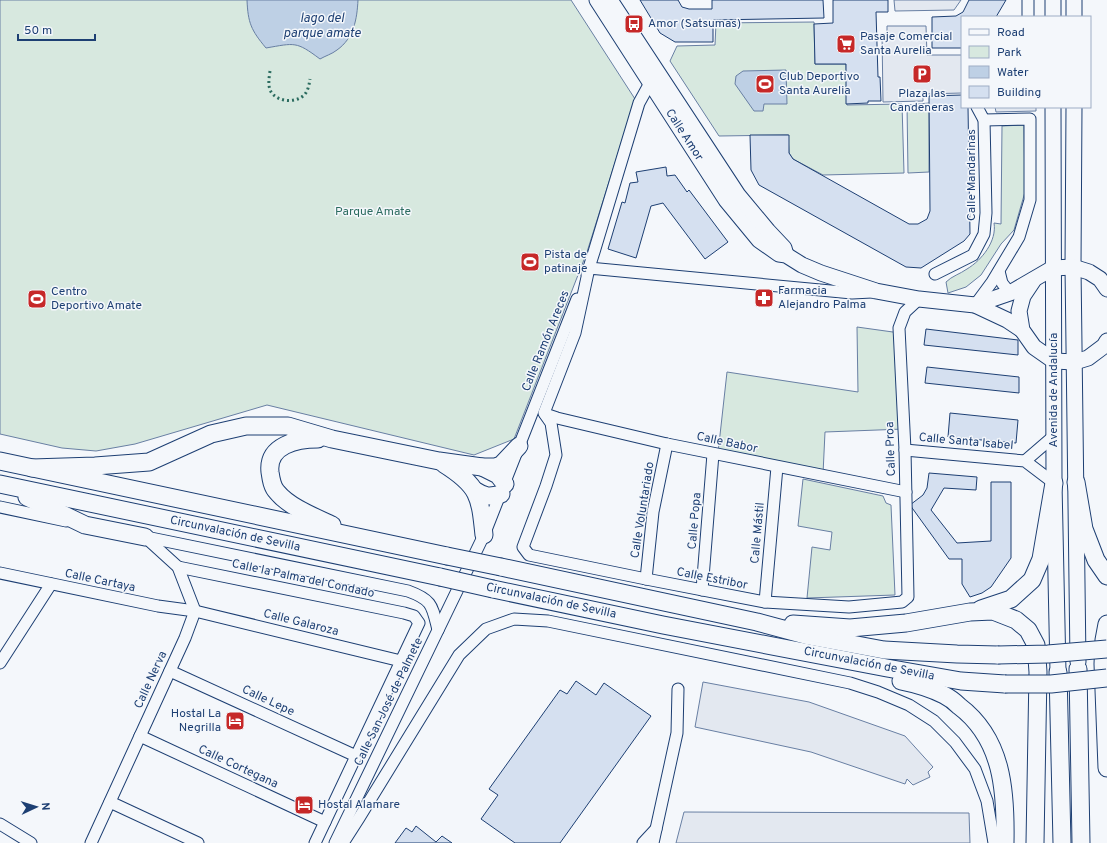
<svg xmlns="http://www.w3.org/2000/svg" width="1107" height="843" font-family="Overpass,sans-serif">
	<rect width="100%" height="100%" fill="#f4f7fb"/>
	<g fill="#d7e8df" stroke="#687fa3">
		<polygon points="0,0 571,0 635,99 587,252 514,439 474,455 267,405 135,444 96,451 62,448 0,434"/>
		<polygon points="814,22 815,64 846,64 847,105 902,104 904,173 823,175 793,159 789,153 788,135 719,136 670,61 677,46 715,45 716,23"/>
		<polygon points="929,103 929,172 908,173 907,105"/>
		<path d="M1024,125l1,67 -11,38 -13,14 -20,31 -15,12 -18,6 -2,-11c6,-6 14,-8 21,-13 15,-9 30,-28 27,-46l7,1 1,-98z"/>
		<polygon points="857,327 900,333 904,429 825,432 823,474 718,453 727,372 858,392"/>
		<polygon points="803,479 883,496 886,503 891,505 895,595 807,598 812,547 830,550 832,532 798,526"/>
	</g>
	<g fill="#e3e8f0" stroke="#687fa3">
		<polygon points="894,0 961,0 954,10 895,11"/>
		<polygon points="887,26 926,26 927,55 962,55 962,93 923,94 923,101 883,102 882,34 887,34"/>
		<polygon points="995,107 1036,107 1036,111 996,112"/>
		<polygon points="703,682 809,702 905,736 933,767 928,772 930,777 913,785 907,779 905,784 811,752 695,727"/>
		<polygon points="684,812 969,813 970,843 676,843"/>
	</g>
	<g fill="#bed0e5" stroke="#687fa3">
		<path d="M247,0h111c-1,19 -4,38 -21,50 -5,4 -12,6 -17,9 -24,-18 -25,-16 -54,-11 -15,-18 -18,-25 -19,-48z"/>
		<polygon points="786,70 787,104 764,104 763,111 754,111 735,84 736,76 743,71"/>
	</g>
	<g fill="#d5e0f0" stroke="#1d3f73">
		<polygon points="640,0 678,0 682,7 689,9 712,9 712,0 823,0 824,18 713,20 713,42 675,42 660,33"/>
		<polygon points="833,0 888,0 888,12 876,12 878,77 880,77 881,101 868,101 868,103 846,104 846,64 815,64 814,24 833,23"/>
		<polygon points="969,0 1006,0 996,17 962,17 962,48 932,48 932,17 956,16 963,12"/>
		<polygon points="962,95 962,107 968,107 970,234 964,241 921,268 906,267 759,185 751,170 750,135 789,135 789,153 793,159 909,224 918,224 927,219 930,211 929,96"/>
		<polygon points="666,167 667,176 675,175 687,192 689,190 728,242 705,259 663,203 651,206 636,258 608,249 622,202 625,203 630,183 638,182 636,172"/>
		<polygon points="926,329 1018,340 1018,355 924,345"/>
		<polygon points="927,367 1019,377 1019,393 925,383"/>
		<polygon points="950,413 1018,420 1016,443 948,437"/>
		<polygon points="929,473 977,477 976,490 944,488 931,510 957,543 991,541 991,482 1011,482 1011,558 991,587 982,593 970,597 962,584 962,559 949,559 910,505 923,495 927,488"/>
		<polygon points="576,681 596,695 604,683 651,716 560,843 515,843 481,819 498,795 489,789 560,690 567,694"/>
		<polygon points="416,826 436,842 442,836 452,843 395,843 406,828 412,832"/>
	</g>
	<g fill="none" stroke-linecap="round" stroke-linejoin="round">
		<g stroke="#1d3f73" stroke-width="13">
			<g id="minor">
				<polyline points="1028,17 1028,0"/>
				<polyline points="999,271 1002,283 1010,293"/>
				<polyline points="587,274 594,252 639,103 650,83 654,80"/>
				<polyline points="935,274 973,255 984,234 986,213 984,120 977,107"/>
				<polyline points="872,292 852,293 589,268 575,333 544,413 551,423 556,455 546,486 523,547 529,555 646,579 765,602 849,607 902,602 908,597 905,450 899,328 905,312 919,299"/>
				<polyline points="975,305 992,282 1019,237 1030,200 1030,119 984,120"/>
				<polyline points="545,414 557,418 667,444 906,492"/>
				<polyline points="905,450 1025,461 1054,483"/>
				<polyline points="1025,461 1054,436"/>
				<polyline points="0,507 66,521"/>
				<path d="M146,537l262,54c25,9 24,15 30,39"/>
				<polyline points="178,567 404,613 414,616 419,623 315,843"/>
				<polyline points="0,573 158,606 195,611 401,661"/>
				<polyline points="646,579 653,512 667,444"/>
				<polyline points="702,590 713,454"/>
				<polyline points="765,602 777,467"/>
				<polyline points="0,663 51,584"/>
				<polyline points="170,671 356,756"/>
				<polyline points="140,736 325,822"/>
				<polyline points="110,802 198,843"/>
				<polyline points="0,824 31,843"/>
				<polyline points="91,843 185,638 195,611 178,567 145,537"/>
				<polyline points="335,843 484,535 577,299"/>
				<polyline points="343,843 359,818 459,655 486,629 514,619 548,621 850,683 878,692 909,705 934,721 955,742 975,769 987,801 994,843"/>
				<polyline points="643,843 656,829"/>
				<polyline points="653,843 677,733 678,689"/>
			</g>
		</g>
		<g stroke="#1d3f73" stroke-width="17">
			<g id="major">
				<polyline points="597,0 726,200 759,240 779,254 786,255 802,265 821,273 876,291 919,299 975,305 1007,320 1022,330"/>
				<polyline points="610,0 738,195 768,231 784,248 786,255"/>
				<polyline points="1053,0 1053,17"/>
				<polyline points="1074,17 1074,0"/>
				<polyline points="1053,107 1054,483 1058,672"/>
				<polyline points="1074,107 1073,267 1078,662"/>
				<polyline points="1033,281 1023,296 1019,311 1022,330 1034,347 1054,361 1075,362 1088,358 1104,346 1107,341"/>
				<polyline points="975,305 1010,293 1053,268 1073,267 1089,272 1100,279 1107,289"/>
			</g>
		</g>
		<g stroke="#1d3f73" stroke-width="19">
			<g id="highway">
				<path d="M318,439c-21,0 -51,6 -48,33 1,7 2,15 7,20 12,15 38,25 55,33"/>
				<polyline points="0,461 447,556"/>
				<path d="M444,464c35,22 36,32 40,71"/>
				<polyline points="482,467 498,475 505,484"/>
				<polyline points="32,468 95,466 149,462 211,434 246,426 288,426 332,439 439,461 482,467 495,467 501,465 519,446"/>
				<polyline points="1076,482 1084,529 1096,560 1107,576"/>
				<polyline points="0,484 440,577"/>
				<path d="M476,491c9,6 14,6 25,3"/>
				<polyline points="27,497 85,525 145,537"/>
				<polyline points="501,567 757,622 809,636 884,650 957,654 998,655"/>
				<polyline points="493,589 663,625 887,668 961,681 1005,684"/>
				<polyline points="981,609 1011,599 1032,580 1041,559 1054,483"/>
				<polyline points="793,624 850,628 906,623 970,612 993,611 1016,620 1028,630 1036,645 1038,672 1035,843"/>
				<polyline points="1107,624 1104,640 1103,664 1107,768"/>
				<polyline points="1078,669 1081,843"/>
				<polyline points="1058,672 1062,843"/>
				<path d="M901,681c15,3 29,7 43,14 6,3 11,7 15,11 44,33 47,86 46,137"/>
			</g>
		</g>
		<use href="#minor" stroke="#f4f7fb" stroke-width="11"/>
		<use href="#major" stroke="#f4f7fb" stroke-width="15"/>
		<use href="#highway" stroke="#f4f7fb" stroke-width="17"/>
		<g stroke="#1d3f73" stroke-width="19" stroke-linecap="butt">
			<g id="highway-bridge">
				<polyline points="447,556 501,567"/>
				<polyline points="440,577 493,589"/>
				<polyline points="998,655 1048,654 1107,649"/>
				<polyline points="1005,684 1051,684 1107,678"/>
			</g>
		</g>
		<use href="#highway-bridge" stroke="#f4f7fb" stroke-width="17"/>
		<path stroke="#2c6c60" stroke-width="3" stroke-dasharray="2 3" stroke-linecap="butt" d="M270,71c-1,7 -2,13 0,19 5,11 23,14 33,6 5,-4 6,-11 7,-17"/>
	</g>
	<defs>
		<g id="bus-square" transform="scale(1)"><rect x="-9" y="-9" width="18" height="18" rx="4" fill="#c62828" stroke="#f4f7fb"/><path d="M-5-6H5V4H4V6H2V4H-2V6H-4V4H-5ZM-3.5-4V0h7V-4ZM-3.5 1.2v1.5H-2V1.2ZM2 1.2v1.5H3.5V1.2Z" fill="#fff"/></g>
		<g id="supermarket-square" transform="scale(1)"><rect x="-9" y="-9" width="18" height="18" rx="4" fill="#c62828" stroke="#f4f7fb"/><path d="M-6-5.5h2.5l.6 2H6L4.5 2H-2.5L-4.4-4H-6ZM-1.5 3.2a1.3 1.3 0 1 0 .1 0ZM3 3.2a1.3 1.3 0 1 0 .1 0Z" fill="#fff"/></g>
		<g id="parking-square" transform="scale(1)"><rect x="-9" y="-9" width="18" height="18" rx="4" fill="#c62828" stroke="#f4f7fb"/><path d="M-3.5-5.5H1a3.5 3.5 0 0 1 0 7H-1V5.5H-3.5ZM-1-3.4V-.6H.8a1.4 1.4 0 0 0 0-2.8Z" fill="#fff"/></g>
		<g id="stadium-square" transform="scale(1)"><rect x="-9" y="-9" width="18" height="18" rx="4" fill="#c62828" stroke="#f4f7fb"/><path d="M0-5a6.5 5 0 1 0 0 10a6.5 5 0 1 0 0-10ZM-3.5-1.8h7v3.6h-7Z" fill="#fff"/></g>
		<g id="pharmacy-square" transform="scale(1)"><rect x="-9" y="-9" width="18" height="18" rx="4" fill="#c62828" stroke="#f4f7fb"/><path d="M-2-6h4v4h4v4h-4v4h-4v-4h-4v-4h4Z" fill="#fff"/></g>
		<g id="hotel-square" transform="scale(1)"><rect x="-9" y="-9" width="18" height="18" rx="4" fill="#c62828" stroke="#f4f7fb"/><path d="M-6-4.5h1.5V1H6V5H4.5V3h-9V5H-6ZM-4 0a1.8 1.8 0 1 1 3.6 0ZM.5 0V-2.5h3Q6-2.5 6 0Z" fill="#fff"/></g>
	</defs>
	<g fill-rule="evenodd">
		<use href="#bus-square" x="634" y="24"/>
		<use href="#supermarket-square" x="846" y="44"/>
		<use href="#parking-square" x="922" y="74"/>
		<use href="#stadium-square" x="765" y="84"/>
		<use href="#stadium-square" x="530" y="262"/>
		<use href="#pharmacy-square" x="764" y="298"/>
		<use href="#stadium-square" x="37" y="299"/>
		<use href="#hotel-square" x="235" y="721"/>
		<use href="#hotel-square" x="304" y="805"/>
	</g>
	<g text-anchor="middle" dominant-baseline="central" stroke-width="3" stroke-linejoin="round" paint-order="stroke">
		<g font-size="12" fill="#1d3f73" stroke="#f4f7fb" text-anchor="start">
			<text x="648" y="24">Amor (Satsumas)</text>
			<text x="860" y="37">Pasaje Comercial<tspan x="860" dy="14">Santa Aurelia</tspan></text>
			<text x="779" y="77">Club Deportivo<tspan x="779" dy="14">Santa Aurelia</tspan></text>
			<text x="922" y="94" text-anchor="middle">Plaza las<tspan x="922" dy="14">Candeneras</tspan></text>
			<text x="544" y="255">Pista de<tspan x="544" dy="14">patinaje</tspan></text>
			<text x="778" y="291">Farmacia<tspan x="778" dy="14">Alejandro Palma</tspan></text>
			<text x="51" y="292">Centro<tspan x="51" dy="14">Deportivo Amate</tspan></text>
			<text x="221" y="714" text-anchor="end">Hostal La<tspan x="221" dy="14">Negrilla</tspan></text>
			<text x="318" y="805">Hostal Alamare</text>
		</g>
		<g font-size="12" fill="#1d3f73" stroke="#f4f7fb">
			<text transform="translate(684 135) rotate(57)">Calle Amor</text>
			<text transform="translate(972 175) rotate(-90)">Calle Mandarinas</text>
			<text transform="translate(546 341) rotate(-68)">Calle Ramón Areces</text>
			<text transform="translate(1054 390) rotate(-90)">Avenida de Andalucía</text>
			<text transform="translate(966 442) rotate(5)">Calle Santa Isabel</text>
			<text transform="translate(727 443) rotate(12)">Calle Babor</text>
			<text transform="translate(891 449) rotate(-92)">Calle Proa</text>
			<text transform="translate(643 510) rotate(-81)">Calle Voluntariado</text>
			<text transform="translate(695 521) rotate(-85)">Calle Popa</text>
			<text transform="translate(758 533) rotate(-85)">Calle Mástil</text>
			<text transform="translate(235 534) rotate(12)">Circunvalación de Sevilla</text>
			<text transform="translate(303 579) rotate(12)">Calle la Palma del Condado</text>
			<text transform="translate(712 579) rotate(11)">Calle Estribor</text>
			<text transform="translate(100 581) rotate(12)">Calle Cartaya</text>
			<text transform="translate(551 601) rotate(12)">Circunvalación de Sevilla</text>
			<text transform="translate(301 623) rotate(14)">Calle Galaroza</text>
			<text transform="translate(869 664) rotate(11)">Circunvalación de Sevilla</text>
			<text transform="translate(151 680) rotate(-65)">Calle Nerva</text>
			<text transform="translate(268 701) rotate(25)">Calle Lepe</text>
			<text transform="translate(389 702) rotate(-64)">Calle San José de Palmete</text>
			<text transform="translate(238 767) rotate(25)">Calle Cortegana</text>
		</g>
		<g font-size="12" fill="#2c6c60" stroke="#f4f7fb">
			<text x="373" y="212">Parque Amate</text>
		</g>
		<g font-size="13" font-style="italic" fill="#1d3f73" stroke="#f4f7fb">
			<text x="322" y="19">lago del<tspan x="322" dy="15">parque amate</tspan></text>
		</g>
	</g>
	<rect x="961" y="16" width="130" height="92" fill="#f4f7fb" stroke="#9eadc5"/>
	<rect x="969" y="29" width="20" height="6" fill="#f4f7fb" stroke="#9eadc5"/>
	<text x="997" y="36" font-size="12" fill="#1d3f73">Road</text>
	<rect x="969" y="46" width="20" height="12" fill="#d7e8df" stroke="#9eadc5"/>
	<text x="997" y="56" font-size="12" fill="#1d3f73">Park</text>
	<rect x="969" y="66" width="20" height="12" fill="#bed0e5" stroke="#9eadc5"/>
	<text x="997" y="76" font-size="12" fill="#1d3f73">Water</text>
	<rect x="969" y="86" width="20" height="12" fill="#d5e0f0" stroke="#9eadc5"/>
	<text x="997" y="96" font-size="12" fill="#1d3f73">Building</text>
	<g transform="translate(36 807) rotate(86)" stroke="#f4f7fb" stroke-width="3" paint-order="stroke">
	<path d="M0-3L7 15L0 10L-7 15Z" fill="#1d3f73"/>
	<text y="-6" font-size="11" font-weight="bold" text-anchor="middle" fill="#1d3f73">N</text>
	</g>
	<path d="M18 34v6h77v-6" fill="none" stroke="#1d3f73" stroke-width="2"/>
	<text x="24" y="34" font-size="12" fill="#1d3f73" stroke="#f4f7fb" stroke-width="3" paint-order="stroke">50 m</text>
</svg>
